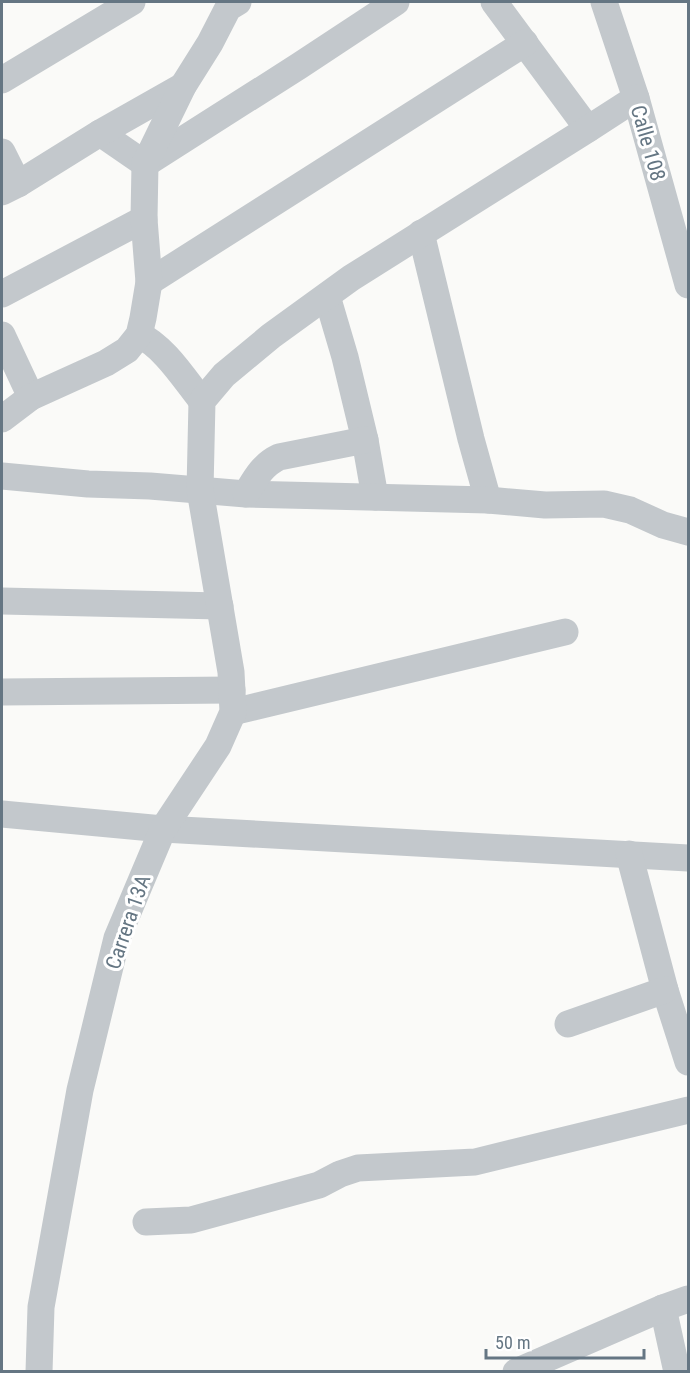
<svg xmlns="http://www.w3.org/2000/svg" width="690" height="1373" font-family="'Roboto Condensed',sans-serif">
	<rect width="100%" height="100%" fill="#fafaf8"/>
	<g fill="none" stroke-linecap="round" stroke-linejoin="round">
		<g stroke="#c3c8cc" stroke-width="27">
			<polyline points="494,2 588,129"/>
			<polyline points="604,2 636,98 688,285"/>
			<polyline points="2,80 132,2"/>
			<polyline points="100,133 145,164 299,66 396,2"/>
			<polyline points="2,152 18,184"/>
			<polyline points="2,192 18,184 100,133 183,86"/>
			<polyline points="421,233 471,439 488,500"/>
			<polyline points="149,282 525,43"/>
			<polyline points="2,294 144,219"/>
			<polyline points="327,296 345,357 365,440 375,497"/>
			<polyline points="2,335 31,397"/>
			<path d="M139,335c25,11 46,45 63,66"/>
			<polyline points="2,419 31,397 106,363 127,350 139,335 143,318 149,282 144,219 145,164 183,86 210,43 228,8 238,2"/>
			<polyline points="2,476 88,484 150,486 246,494 488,500 545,505 604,504 630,510 663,525 688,532"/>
			<path d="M246,494c9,-15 16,-29 33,-37l86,-17"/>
			<polyline points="2,601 220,606"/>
			<polyline points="2,692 232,690"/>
			<polyline points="233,712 565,632"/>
			<polyline points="2,814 163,829 688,858"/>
			<polyline points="629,854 665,990 688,1062"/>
			<polyline points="568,1024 665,990"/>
			<polyline points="146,1222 191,1220 319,1185 340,1174 358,1168 475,1162 688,1110"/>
			<polyline points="663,1308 677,1372"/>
			<polyline points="39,1372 41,1307 80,1090 117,938 163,829 218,746 233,712 231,672 200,490 202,401 224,375 271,336 351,278 588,129 636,98"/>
			<polyline points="516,1372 663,1308 688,1299"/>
		</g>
	</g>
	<g text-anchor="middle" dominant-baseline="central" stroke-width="6" stroke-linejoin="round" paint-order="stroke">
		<g font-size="21" fill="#657683" stroke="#fff">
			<text transform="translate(648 143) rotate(74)">Calle 108</text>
			<text transform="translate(128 922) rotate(-71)">Carrera 13A</text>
		</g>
	</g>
	<rect width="690" height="1373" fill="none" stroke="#657683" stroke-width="6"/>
	<path d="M486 1349v9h158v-9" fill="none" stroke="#657683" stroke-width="3"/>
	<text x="495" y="1349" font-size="18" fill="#657683" stroke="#ffffff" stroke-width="4.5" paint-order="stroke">50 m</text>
</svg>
